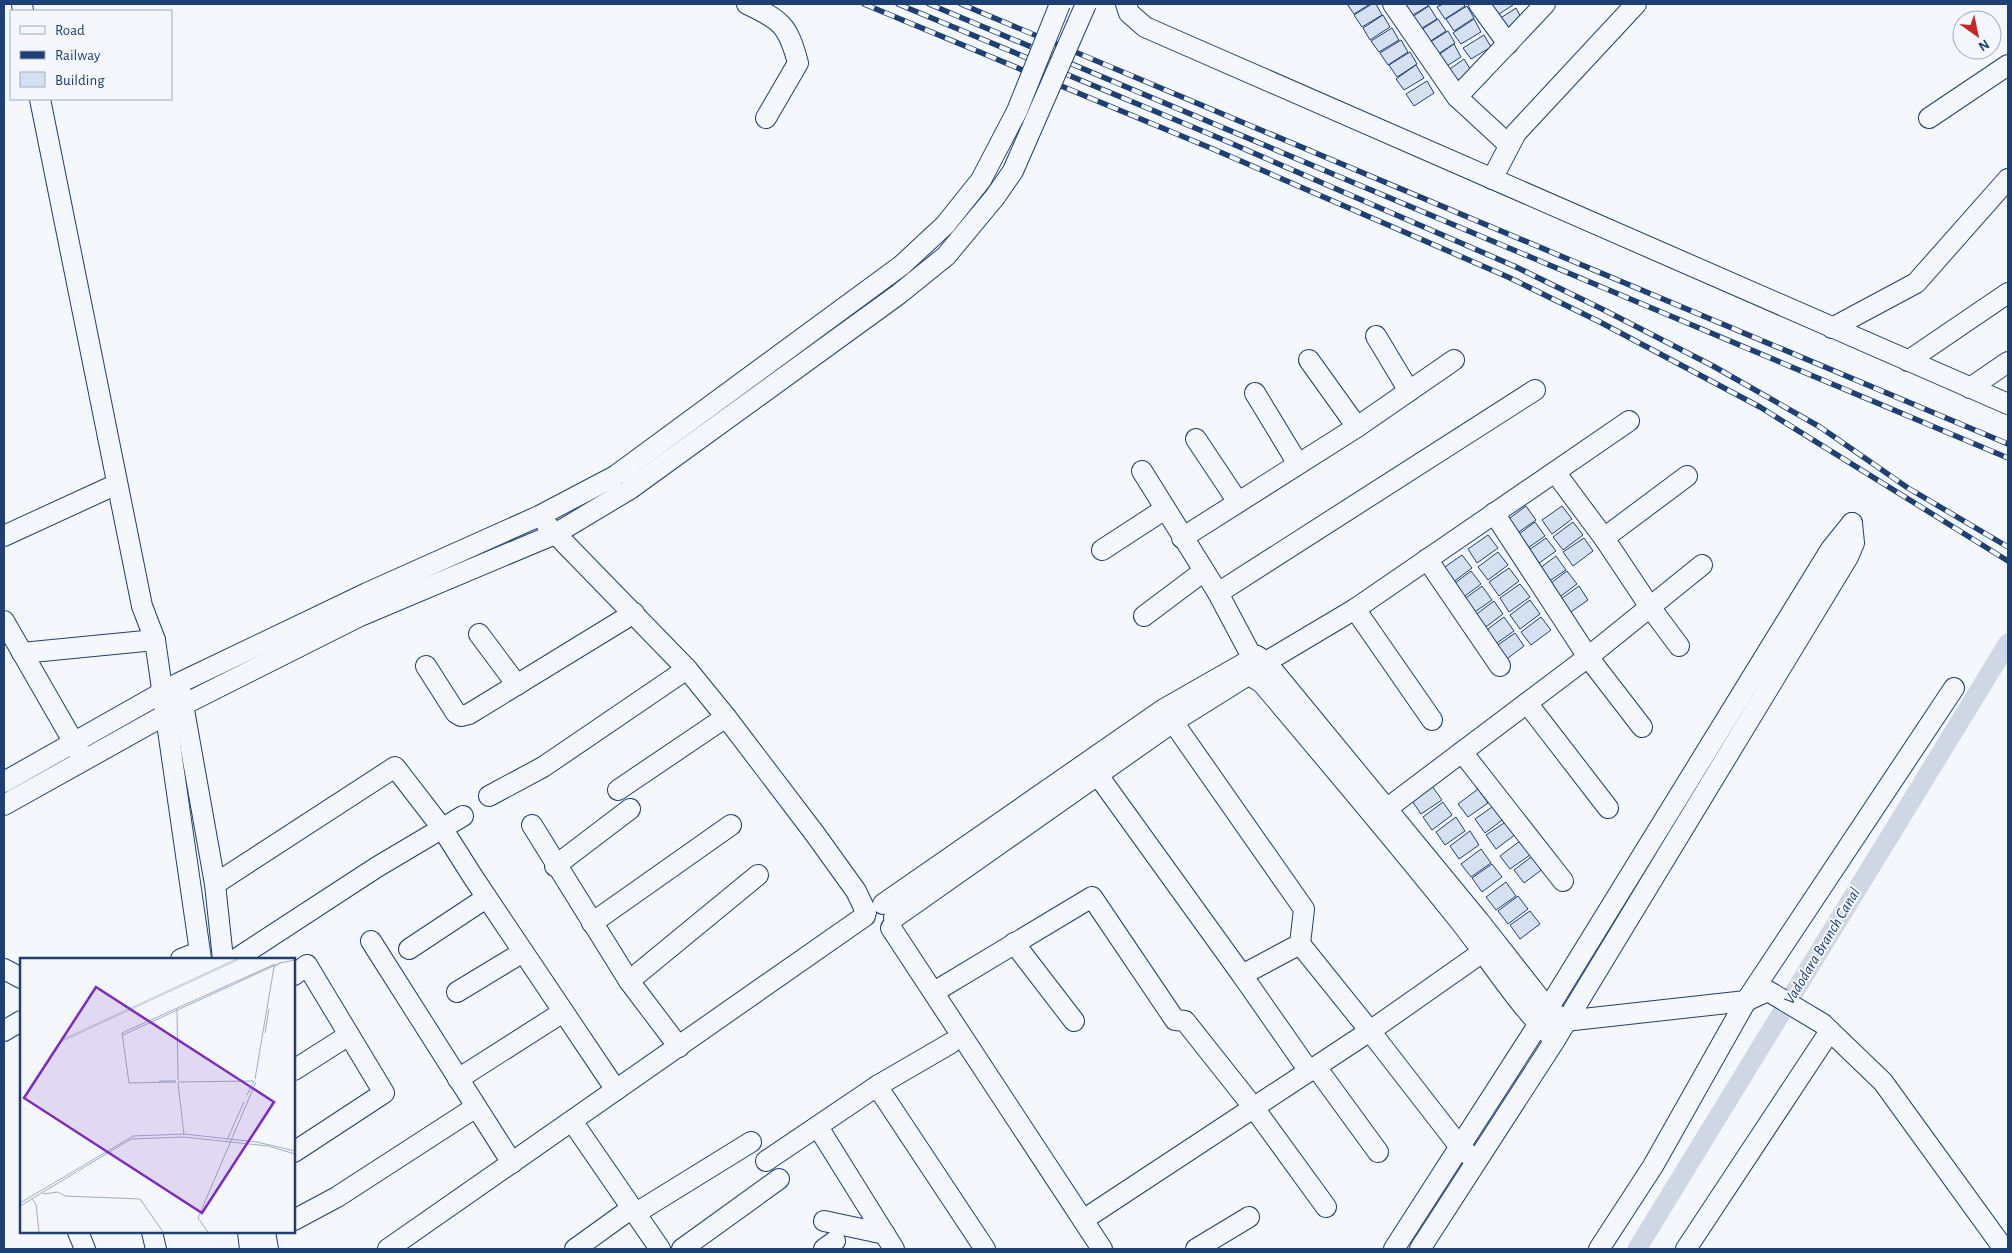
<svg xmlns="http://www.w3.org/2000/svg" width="2012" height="1253" font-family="'Alegreya Sans',sans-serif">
	<rect width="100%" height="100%" fill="#f4f7fb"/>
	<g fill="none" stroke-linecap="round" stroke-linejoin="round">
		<polyline stroke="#cfd7e4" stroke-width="19" points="1637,1249 2008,643"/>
	</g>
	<g fill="#d5e0f0" stroke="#1d3f73">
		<polygon points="1347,4 1370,4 1354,14"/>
		<polygon points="1372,4 1376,4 1382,15 1362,27 1354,15"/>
		<polygon points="1406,4 1427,4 1428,6 1408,18 1400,7"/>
		<polygon points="1443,4 1463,4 1465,6 1445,19 1437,7"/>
		<polygon points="1489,4 1512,4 1513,5 1493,18"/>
		<polygon points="1429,6 1437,19 1417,31 1409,19"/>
		<polygon points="1467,6 1474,18 1454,31 1446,19"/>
		<polygon points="1516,8 1523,21 1503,33 1496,21"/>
		<polygon points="1383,15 1390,27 1370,40 1363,28"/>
		<polygon points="1438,19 1446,31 1426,44 1418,32"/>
		<polygon points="1474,19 1481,32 1461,44 1453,33"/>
		<polygon points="1392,28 1399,40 1379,52 1371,41"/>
		<polygon points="1448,31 1455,43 1435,56 1427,44"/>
		<polygon points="1484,35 1491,47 1471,59 1463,48"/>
		<polygon points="1401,40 1408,52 1388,65 1380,53"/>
		<polygon points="1454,44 1461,57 1442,69 1434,58"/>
		<polygon points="1410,52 1417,64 1397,77 1389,65"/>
		<polygon points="1464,59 1472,72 1452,84 1444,73"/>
		<polygon points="1416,65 1424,78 1404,90 1396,79"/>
		<polygon points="1427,81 1434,93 1414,106 1406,94"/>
		<polygon points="1526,506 1536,520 1516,534 1506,521"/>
		<polygon points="1562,506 1572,519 1552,534 1542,520"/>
		<polygon points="1535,522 1545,536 1525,550 1515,537"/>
		<polygon points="1573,522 1583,535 1563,550 1553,537"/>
		<polygon points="1488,535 1498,548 1477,563 1468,549"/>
		<polygon points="1546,538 1556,551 1535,566 1526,552"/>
		<polygon points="1584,538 1593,551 1573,566 1563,552"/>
		<polygon points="1498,552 1508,565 1488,580 1478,567"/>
		<polygon points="1462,555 1472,568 1452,583 1442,569"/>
		<polygon points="1556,556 1566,570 1545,584 1536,571"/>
		<polygon points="1509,568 1519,581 1499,596 1489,582"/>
		<polygon points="1471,571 1481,584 1461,599 1451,586"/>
		<polygon points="1567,571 1577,584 1557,599 1547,586"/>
		<polygon points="1520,584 1530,597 1509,612 1500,598"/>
		<polygon points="1482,586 1492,600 1472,614 1462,601"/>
		<polygon points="1579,586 1588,600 1568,614 1558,601"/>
		<polygon points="1530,600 1540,614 1520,629 1510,615"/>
		<polygon points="1494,601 1503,614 1483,629 1474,616"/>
		<polygon points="1504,617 1514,631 1494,645 1484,632"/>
		<polygon points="1541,617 1551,630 1531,645 1521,632"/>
		<polygon points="1515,633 1524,646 1504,661 1495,647"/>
		<polygon points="1432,786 1442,800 1421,814 1412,801"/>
		<polygon points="1478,789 1488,803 1468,817 1458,804"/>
		<polygon points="1443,802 1452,815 1432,830 1423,817"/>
		<polygon points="1495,805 1505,818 1485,833 1475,819"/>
		<polygon points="1456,817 1465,831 1445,845 1436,832"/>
		<polygon points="1507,821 1516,834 1496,849 1486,835"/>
		<polygon points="1470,831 1479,845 1459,859 1450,846"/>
		<polygon points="1520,841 1530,855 1510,869 1500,856"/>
		<polygon points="1481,849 1491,863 1471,877 1461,864"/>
		<polygon points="1534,855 1544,868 1524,883 1514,870"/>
		<polygon points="1492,864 1502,877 1482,892 1472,878"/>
		<polygon points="1506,882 1516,896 1496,910 1486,897"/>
		<polygon points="1518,896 1528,909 1508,924 1498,911"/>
		<polygon points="1530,911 1540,924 1520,939 1510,925"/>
	</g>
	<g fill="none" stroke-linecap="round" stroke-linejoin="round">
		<g stroke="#1d3f73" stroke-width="22">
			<g id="minor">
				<polyline points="22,4 23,11"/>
				<path d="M747,4c34,16 41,21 51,59l-32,55"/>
				<polyline points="1126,4 1129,13 1145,27 2008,404"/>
				<polyline points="1393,4 1457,97 1509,145"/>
				<polyline points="1479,4 1508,44"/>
				<polyline points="1457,97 1545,4"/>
				<polyline points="40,99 142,606 155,640 201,959"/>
				<polyline points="1929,118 2008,65"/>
				<polyline points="1492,179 1516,133 1636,4"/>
				<polyline points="1832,328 1916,283 2008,179"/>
				<polyline points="1376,336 1409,391"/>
				<polyline points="1309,360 1357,427"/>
				<polyline points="1908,361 2008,293"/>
				<polyline points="1970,388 2008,362"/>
				<polyline points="1255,393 1298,464"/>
				<polyline points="1196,439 1238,502"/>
				<polyline points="1142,471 1218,593"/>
				<polyline points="1555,472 1604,538 1687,476"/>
				<polyline points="1494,513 1588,657 1642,727"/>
				<polyline points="547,525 687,669 726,717 815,834 856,891 866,912"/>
				<polyline points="4,536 117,484"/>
				<polyline points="1182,538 1357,427 1454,360"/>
				<polyline points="1604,538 1650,607 1679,646"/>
				<polyline points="1102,550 1165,509"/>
				<polyline points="1427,559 1500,666"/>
				<polyline points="1355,609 1432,720"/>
				<polyline points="1144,616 1204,571"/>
				<polyline points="4,621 81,755"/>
				<polyline points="479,634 517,685"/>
				<polyline points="22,653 155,640"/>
				<polyline points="1266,662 1355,609 1629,421"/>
				<polyline points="426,666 456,713 461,716 469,714 634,613"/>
				<polyline points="1255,670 1252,657 1218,593 1535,390"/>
				<polyline points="181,693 215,884 223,959"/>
				<polyline points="1527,703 1608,808"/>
				<polyline points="1173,722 1304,909 1300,944"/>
				<polyline points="1462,752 1563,881"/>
				<polyline points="4,782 179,683 367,593 539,516 615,476"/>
				<polyline points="618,790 726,717"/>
				<polyline points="489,796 543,767 687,669"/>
				<polyline points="4,805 183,705 360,616 555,534 630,489"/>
				<polyline points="1377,816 1588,657 1702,565"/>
				<polyline points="532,825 629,981 679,1047"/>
				<polyline points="555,866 630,809"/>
				<polyline points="215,884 395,767 442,828 473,877 616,1090"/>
				<polyline points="883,904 1164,709 1257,656 1266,662 1479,921 1548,1009 1565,1021 1746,1001 1768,991 1823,1024 1830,1031 1686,1249"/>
				<path d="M894,918l279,-196 72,-45 6,-1 11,7c66,78 132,156 196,236 32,40 59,86 97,121"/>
				<polyline points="592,923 731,825"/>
				<polyline points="891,928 1102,1249"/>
				<polyline points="371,941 512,1163"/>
				<polyline points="1014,943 1074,1021"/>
				<polyline points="409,949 486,898"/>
				<polyline points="181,959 199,952"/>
				<polyline points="236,959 377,867 463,816"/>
				<polyline points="4,969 21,978"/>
				<polyline points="294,975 307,965 384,1093 294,1152"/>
				<polyline points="1242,975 1309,1071"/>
				<polyline points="629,981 758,875"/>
				<polyline points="457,992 523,952"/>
				<polyline points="934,992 1092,897 1175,1020 1185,1021 1254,1108 1326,1207"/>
				<polyline points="4,1031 21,1021"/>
				<polyline points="1830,1031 1883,1082 2004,1249"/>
				<polyline points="1316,1067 1378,1152"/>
				<polyline points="294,1070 349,1035"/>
				<polyline points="458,1079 563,1012"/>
				<polyline points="877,1086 985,1249"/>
				<polyline points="572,1121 660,1249"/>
				<polyline points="818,1127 894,1249"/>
				<polyline points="1469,1155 1460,1147 1370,1031 1484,951"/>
				<polyline points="766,1161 877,1086 951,1043"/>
				<polyline points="636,1213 751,1142"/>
				<polyline points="294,1220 337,1197 476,1107"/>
				<polyline points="1083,1220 1370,1031 1300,944 1242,975 1097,774"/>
				<polyline points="824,1221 885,1234"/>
				<polyline points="78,1232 85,1249"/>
				<polyline points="152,1232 156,1249"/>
				<polyline points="248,1232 250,1249"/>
				<polyline points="265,1232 268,1249"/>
				<polyline points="388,1249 865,916"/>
				<polyline points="575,1249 632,1208"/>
				<polyline points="682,1249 779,1179"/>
				<polyline points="824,1249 835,1241"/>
				<polyline points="1196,1249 1249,1217"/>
				<polyline points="1394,1249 1538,1025 1831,549 1852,523"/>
				<polyline points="1420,1249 1555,1040 1848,557 1854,543 1852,523"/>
				<polyline points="1599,1249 1653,1166 1746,1001 1954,688"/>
			</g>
		</g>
		<use href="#minor" stroke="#f4f7fb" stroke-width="20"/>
		<g stroke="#1d3f73" stroke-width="5.5">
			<g id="rail">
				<polyline points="864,4 1213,149 1508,277 1598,321 1760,407 2008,561"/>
				<polyline points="898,4 1219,138 1514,266 1604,310 1713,366 1820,427 1908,488 2008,547"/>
				<polyline points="929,4 2008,458"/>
				<polyline points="961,4 2008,444"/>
			</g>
		</g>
		<use href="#rail" stroke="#f4f7fb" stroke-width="4" stroke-dasharray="11" stroke-linecap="butt"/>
		<g stroke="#1d3f73" stroke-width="22" stroke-linecap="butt">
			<g id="minor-bridge">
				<polyline points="615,476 902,265 945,225 981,180 1017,111 1060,4"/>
				<polyline points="630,489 899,294 946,256 995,197 1013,171 1086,4"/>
			</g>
		</g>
		<use href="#minor-bridge" stroke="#f4f7fb" stroke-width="20"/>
	</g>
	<g text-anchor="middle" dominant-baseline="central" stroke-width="4" stroke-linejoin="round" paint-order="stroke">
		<g font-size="16" font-style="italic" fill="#1d3f73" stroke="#f4f7fb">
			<text transform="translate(1822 946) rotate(-59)">Vadodara Branch Canal</text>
		</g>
	</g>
	<g transform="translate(20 958)">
		<rect width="275" height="275" fill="#f4f7fb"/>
		<path fill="none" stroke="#cfd7e4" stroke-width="2.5" d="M41,83l177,-82"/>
		<path fill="none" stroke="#9eadc5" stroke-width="1" d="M157,51l1,71M245,75l4,-24M103,77l157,-72 15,-3M235,121l19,-112 7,-5M139,123h17M156,124l-47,1 -7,-50 153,-69M158,124l76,-1M158,125l6,52M227,137l7,-14M207,182l17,-38M23,236l15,-2 7,4 75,3 23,33M12,241l4,5 3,28M0,245l113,-67 51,-2 73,8 38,9M0,248l111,-67 53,-2 84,9 27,8M188,274l-10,-14 58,-136"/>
		<path fill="#7b2cbf" fill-opacity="0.15" stroke="#7b2cbf" stroke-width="2.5" d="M76,29l178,115 -72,111 -178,-115z"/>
		<rect width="275" height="275" fill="none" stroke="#1d3f73" stroke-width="2.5"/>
	</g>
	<rect width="2012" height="1253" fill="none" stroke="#1d3f73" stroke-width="10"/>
	<rect x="10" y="10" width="162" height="90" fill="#f4f7fb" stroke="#9eadc5"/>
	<rect x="20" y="26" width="25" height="8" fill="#f4f7fb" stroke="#9eadc5"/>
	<text x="55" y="35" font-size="15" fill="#1d3f73">Road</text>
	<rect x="20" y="51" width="25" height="8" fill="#1d3f73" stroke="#9eadc5"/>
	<text x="55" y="60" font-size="15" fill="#1d3f73">Railway</text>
	<rect x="20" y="72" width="25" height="15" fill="#d5e0f0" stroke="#9eadc5"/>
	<text x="55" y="85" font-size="15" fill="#1d3f73">Building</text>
	<g transform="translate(1977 35) rotate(147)"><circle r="24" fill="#f4f7fb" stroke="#9eadc5"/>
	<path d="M0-4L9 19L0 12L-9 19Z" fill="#c62828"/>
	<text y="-8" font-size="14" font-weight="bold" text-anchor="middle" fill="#1d3f73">N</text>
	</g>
</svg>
